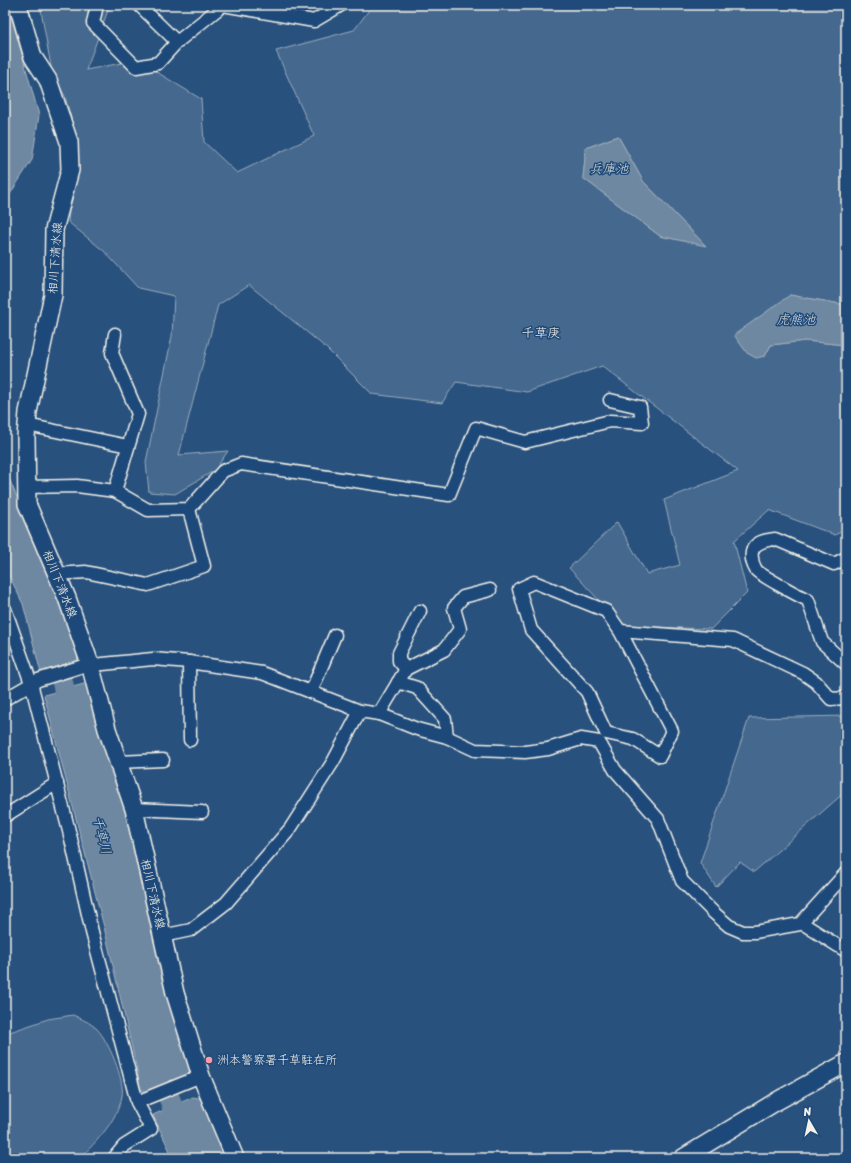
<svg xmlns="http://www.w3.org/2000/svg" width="851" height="1163" font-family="Sriracha,'Klee One',sans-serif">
	<rect width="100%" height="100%" fill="#28517e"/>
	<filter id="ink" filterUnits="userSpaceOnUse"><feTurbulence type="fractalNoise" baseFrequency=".025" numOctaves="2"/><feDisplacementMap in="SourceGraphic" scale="8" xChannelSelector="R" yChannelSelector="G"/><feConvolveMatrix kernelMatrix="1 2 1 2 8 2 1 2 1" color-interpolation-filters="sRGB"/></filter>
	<g filter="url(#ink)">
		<g fill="#45688e" stroke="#9cacbb" fill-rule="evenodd">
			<path d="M40,5h70l-24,65 51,-10 64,39 3,43 33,31 77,-37 -38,-85 78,-21 19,-25h473v300l-56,-10 -25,61 6,-11 34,-4 41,4v184l-11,6 -66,-25 -35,31 13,52 -36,36 -88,-3 -54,-58 48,-46 30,52 33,-9 -16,-65 74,-29 -136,-105 -75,26 -71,-10 -14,21 -70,-9 -47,-47 -76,-62 -31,20 -39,150 49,-4 -13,19 -40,24 -26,-2 -3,-30 26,-126 2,-40 -36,-8 -34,-37 -36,-29 9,-81 -12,-45 -13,-24zM618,136l25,45 62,64 -45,-9 -77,-58 3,-30z"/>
			<polygon points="846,716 846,791 754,872 740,862 716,887 700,863 749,718"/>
			<path d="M73,1015c8,4 17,7 24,14 11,11 28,51 25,67 -5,25 -25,45 -42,62h-75v-122l5,-4 38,-13z"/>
		</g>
		<g fill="#6e88a2" stroke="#a4b2be">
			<polygon points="5,5 8,5 39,115 32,160 5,202"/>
			<polygon points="618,136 643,181 706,246 660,236 583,178 586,148"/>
			<polygon points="790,295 846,305 846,345 805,341 771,345 765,356 756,358 747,353 734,335"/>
			<polygon points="5,469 33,535 42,562 70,621 81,655 76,664 41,673 23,604 5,567"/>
			<polygon points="91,682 125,799 191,1068 188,1075 148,1093 140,1089 138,1074 104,927 44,695"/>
			<polygon points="193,1097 204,1099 225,1158 173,1158 153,1115"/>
		</g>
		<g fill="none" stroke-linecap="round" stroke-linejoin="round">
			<g stroke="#6e88a2" stroke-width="21">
				<polyline points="55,652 71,717"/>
				<polyline points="161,1068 164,1085 193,1158"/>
			</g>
			<g stroke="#f4f1e8" stroke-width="15">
				<g id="street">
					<polyline points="97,5 93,23 136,67 158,63 177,42 223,5"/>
					<polyline points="139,5 177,42"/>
					<polyline points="223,5 314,21 341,5"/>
					<polyline points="115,334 112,353 138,414 115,491"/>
					<polyline points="27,425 128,446"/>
					<polyline points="25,487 77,486 115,491 148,510 189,509 223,471 241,464 449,495 476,428 525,442 610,421 642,423 640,407 610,400"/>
					<path d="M846,558l-12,6 -59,-25c-9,1 -21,3 -23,13 -1,6 1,13 4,18 4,5 43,26 52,30l14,42 24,22"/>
					<polyline points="57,574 86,572 148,585 204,566 189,509"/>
					<polygon points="534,582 606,611 620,631 672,731 660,756 633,739 606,733 587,692 531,630 519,589"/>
					<polyline points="5,609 31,683 71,839 92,932 137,1102 151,1129 124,1146 114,1158"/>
					<polyline points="620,631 733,640 803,673 816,682 831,699 846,698"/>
					<polyline points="189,662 190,740"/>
					<polyline points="406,669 399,661 399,653 420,611"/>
					<polyline points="398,682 417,688 445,719 447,737"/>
					<polyline points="311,692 335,635"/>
					<polyline points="5,699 38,680 83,666 153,659 189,662 262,673 360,711 379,714 417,729 447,737 475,750 525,752 548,749 581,739 599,742 615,770 658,819 682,881 714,913 729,926 743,932 755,932 800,924 846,873"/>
					<polyline points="379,714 406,669 444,650 460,629 454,608 463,597 490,590"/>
					<polyline points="118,762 163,760"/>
					<polyline points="134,809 202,812"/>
					<polyline points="5,816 57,783"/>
					<polyline points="802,923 846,951"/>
					<polyline points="162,936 191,930 226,903 290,829 333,762 360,711"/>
					<polyline points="137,1102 201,1076"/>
				</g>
			</g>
			<g stroke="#f4f1e8" stroke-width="20">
				<g id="secondary">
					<polyline points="18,5 33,57 48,80 69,142 70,170 54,230 53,295 28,412 26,437 27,504 67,598 90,664 107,729 134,809 175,993 201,1076 235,1158"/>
					<polyline points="683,1158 777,1101 846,1063"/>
				</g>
			</g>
			<use href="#street" stroke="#1f4a7a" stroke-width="12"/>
			<use href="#secondary" stroke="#1f4a7a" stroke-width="17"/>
		</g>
	</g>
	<circle fill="#ff9aa2" stroke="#1f4a7a" stroke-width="1.5" cx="209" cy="1060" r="4"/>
	<g text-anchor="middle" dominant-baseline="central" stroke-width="3" stroke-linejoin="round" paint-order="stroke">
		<g font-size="12" fill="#f4f1e8" stroke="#1f4a7a">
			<text transform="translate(55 258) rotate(-86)">相川下清水線</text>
			<text transform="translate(60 584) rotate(68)">相川下清水線</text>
			<text transform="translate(153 894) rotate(77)">相川下清水線</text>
		</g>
		<g font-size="12" fill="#f4f1e8" stroke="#1f4a7a" text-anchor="start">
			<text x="217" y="1060">洲本警察署千草駐在所</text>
		</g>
		<g font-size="13" font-style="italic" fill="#d9dcda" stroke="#1f4a7a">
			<text x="609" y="168">兵庫池</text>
			<text x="796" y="319">虎熊池</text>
			<text transform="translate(102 835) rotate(76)">千草川</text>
		</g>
		<g font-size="13" fill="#f4f1e8" stroke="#1f4a7a">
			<text x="541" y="332">千草庚</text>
		</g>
	</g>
	<rect width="851" height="1163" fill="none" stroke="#1f4a7a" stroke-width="20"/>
	<rect x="10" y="10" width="831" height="1143" fill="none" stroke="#f4f1e8" stroke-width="1.5" filter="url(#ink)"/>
	<g transform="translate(809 1121) rotate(351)" stroke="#1f4a7a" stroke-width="3" paint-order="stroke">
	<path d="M0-3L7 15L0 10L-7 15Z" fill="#f4f1e8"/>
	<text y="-6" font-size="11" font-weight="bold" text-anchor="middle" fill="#f4f1e8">N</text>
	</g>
</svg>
